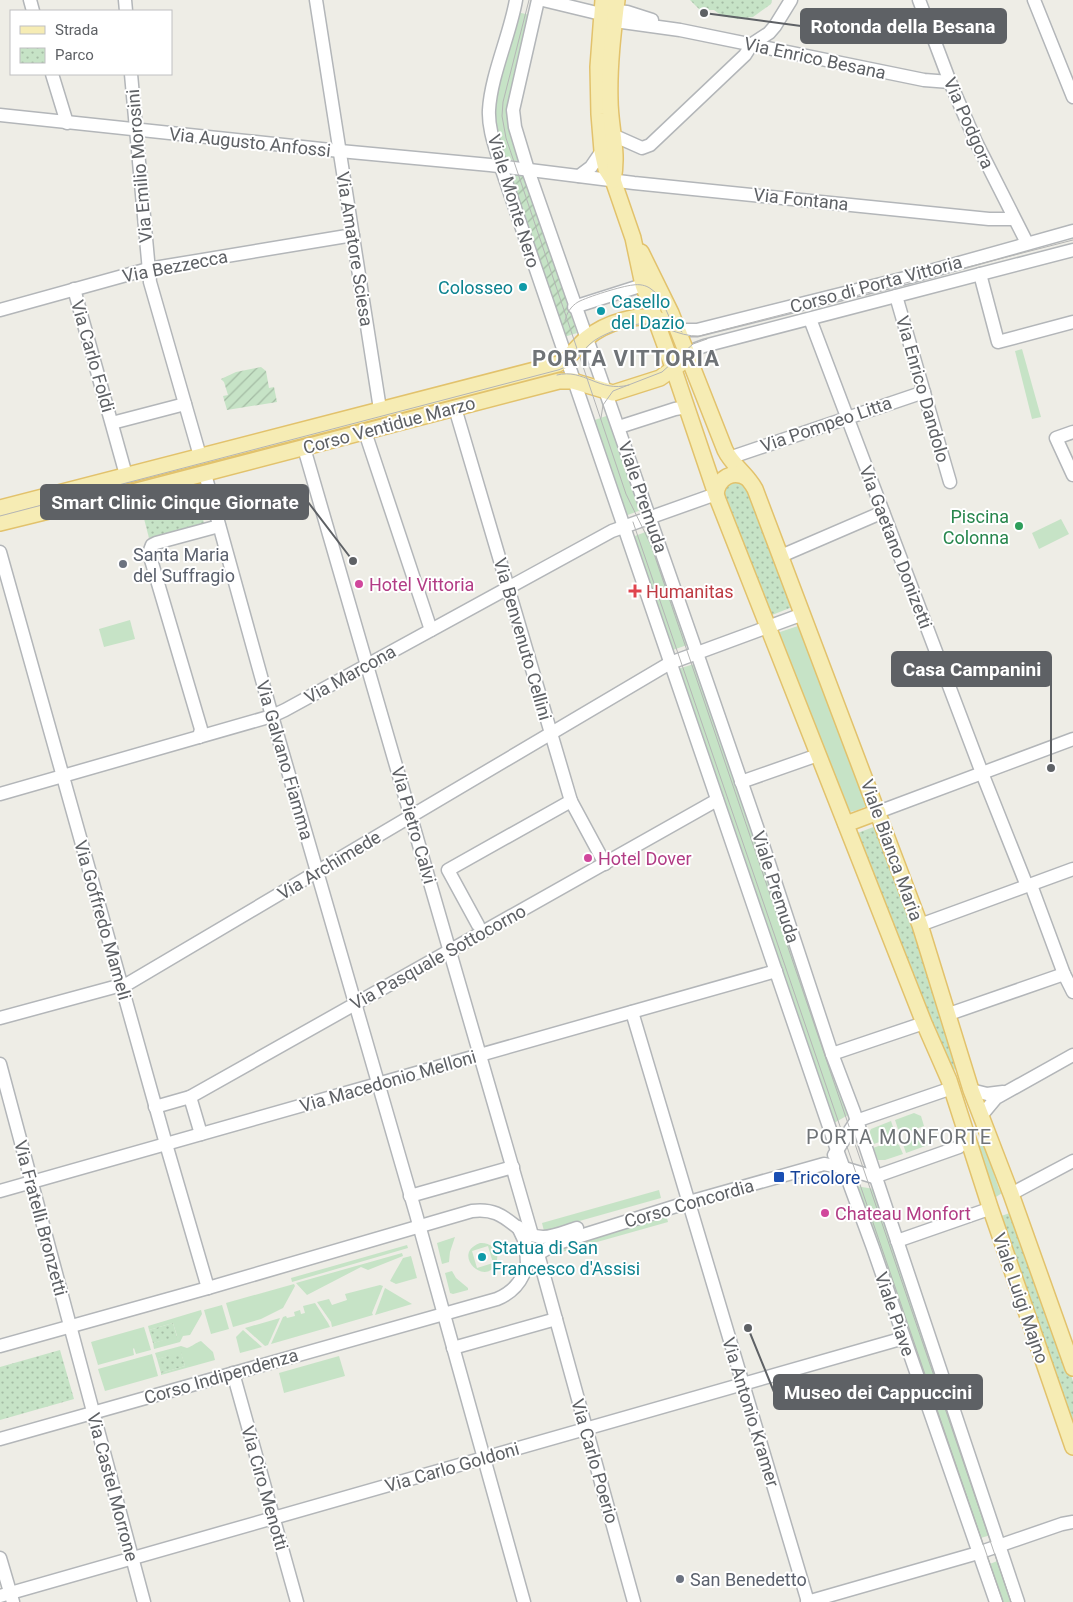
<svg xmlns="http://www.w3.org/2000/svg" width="1073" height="1602" font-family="Roboto,sans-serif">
	<defs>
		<pattern id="park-dots" width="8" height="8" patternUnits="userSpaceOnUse" patternTransform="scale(1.25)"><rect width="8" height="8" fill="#c6e3c6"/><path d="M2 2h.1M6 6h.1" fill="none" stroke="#a4bba4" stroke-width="1.8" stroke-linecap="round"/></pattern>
		<pattern id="garden-furrows" width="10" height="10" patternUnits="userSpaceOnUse" patternTransform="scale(1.25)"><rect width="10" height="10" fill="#c6e3c6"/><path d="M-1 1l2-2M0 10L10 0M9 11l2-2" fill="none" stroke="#a4bba4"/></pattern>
	</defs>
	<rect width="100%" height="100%" fill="#eeede6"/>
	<g fill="#c6e3c6" fill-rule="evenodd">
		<polygon points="517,12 530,15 511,94 520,161 505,160 497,138 494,105"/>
		<polygon points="1022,349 1041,417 1032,419 1015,351"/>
		<polygon points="609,415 641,510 625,516 592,421"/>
		<polygon points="1061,519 1069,534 1039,549 1032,533"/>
		<polygon points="651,530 690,644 670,651 632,537"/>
		<polygon points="130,620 135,639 104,647 99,629"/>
		<polygon points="801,625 869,805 858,810 846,813 777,633"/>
		<polygon points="697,663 848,1115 834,1123 678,669"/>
		<polygon points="914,1113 921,1116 924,1126 905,1133 898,1129 895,1120"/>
		<polygon points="891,1121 894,1130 891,1138 871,1145 868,1135 871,1129"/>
		<polygon points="926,1130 929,1141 928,1145 906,1153 903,1144 907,1136"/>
		<polygon points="982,1139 999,1189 1002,1193 993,1199 978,1143"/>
		<polygon points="892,1141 899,1145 903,1154 885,1160 878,1160 873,1148"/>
		<polygon points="856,1186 874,1189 991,1535 977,1539"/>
		<polygon points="659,1190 661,1198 544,1231 542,1223"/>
		<polygon points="666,1214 668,1222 551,1255 549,1247"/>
		<polygon points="455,1237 450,1252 449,1262 442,1264 437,1243"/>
		<path d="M480,1243c11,-1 21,8 16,20 -10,25 -46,-9 -16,-20zM488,1246l5,17 -16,5 -5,-17z"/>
		<polygon points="407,1245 408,1248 292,1282 291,1278"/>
		<polygon points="402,1253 403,1256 368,1270 361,1267 307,1295 296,1283"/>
		<polygon points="411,1256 417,1278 396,1284 390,1281 403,1258"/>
		<polygon points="452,1271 456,1278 468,1288 468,1290 453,1294 450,1293 445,1273"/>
		<polygon points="294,1284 295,1286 283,1308 261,1319 233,1327 226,1303"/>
		<polygon points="380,1285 383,1286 372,1313 373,1315 332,1327 331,1322 317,1302 329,1299 332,1305 347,1300 345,1294"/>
		<polygon points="385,1288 412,1304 375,1315"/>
		<polygon points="315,1303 328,1323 330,1327 271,1344 283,1317 286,1316 287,1318 295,1316 294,1312 300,1310 301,1314 305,1313 303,1306"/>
		<polygon points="222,1305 229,1329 211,1334 204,1310"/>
		<polygon points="201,1310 202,1314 190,1335 183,1336 180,1342 154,1349 153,1343 177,1336 173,1323 149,1330 148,1326"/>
		<polygon points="280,1318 268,1345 265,1346 245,1328"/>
		<polygon points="144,1327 151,1350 136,1354 134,1348 133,1349 134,1355 98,1365 91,1342"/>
		<polygon points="243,1330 262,1347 240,1353 236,1337"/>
		<path d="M201,1341l12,11 2,8 -54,15v-2l24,-7 -4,-13 -24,6 -2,-6 26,-7 6,2c6,-2 8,-5 14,-7z"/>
		<polygon points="152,1354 158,1376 105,1391 98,1369"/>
		<polygon points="339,1356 345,1376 284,1393 279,1373"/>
		<polygon points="1000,1560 1015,1602 1000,1602 987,1565"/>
	</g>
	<g fill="url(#park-dots)">
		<polygon points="690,0 772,0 771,4 753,17 738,19 722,16 714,10 700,10"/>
		<polygon points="734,480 746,486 748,495 795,606 772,615 723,496 723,490"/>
		<polygon points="194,485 204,523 149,538 139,499"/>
		<polygon points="876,826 921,944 957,1069 952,1070 930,1022 855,834"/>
		<polygon points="1013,1212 1073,1381 1073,1431 998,1217"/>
		<polygon points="173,1323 177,1337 153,1343 149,1330"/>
		<polygon points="60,1350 74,1399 0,1420 0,1367"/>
		<polygon points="181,1352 185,1366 161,1373 157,1359"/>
	</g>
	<g fill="url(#garden-furrows)">
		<polygon points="509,173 526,175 577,333 561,338"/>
		<polygon points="261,367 266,371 269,388 274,387 277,402 227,410 223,396 228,395 224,382 221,379 236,372"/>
	</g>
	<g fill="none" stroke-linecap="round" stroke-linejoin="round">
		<g stroke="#b3b6b9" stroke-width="15">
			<g id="minor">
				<polyline points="30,0 33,11"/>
				<polyline points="125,0 126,11"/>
				<polyline points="316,0 380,409"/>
				<path d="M516,0c-6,35 -25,75 -27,110 -1,19 7,39 12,57l336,983 36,98 123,354"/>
				<polyline points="538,0 513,110 515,127 528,170 700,662 757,827 832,1054 854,1112 1018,1602"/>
				<polyline points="543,0 601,14"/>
				<polyline points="919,0 950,82 976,142 1027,243"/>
				<polyline points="1034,0 1073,97"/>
				<polyline points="616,11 627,12 652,20"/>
				<polyline points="615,21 680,30 924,80 950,82"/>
				<polyline points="52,74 67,123"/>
				<polyline points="131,74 150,282 200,456"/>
				<polyline points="0,115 340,151 490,165 634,183 989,219 1014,219"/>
				<polyline points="615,136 642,148 650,145 745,55 752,44 769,33 775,26 791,0"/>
				<polyline points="579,176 591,167 602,151"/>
				<polyline points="980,274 998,342 1073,322"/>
				<polyline points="74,289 126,475"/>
				<polyline points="896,296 950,482"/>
				<polyline points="574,307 643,285"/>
				<polyline points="0,310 148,269 353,235"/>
				<polyline points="810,319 982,773 1027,886"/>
				<polyline points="678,330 697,330 909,277 1073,231"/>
				<polyline points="688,357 696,349 704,346 1073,250"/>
				<polyline points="455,408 571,801 605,864"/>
				<polyline points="112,423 185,404"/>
				<polyline points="619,427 675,409 687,407"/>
				<polyline points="365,432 431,630"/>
				<polyline points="1073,432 1056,438 1073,475"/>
				<polyline points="304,448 532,1235"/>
				<polyline points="729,458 924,392"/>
				<polyline points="205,474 272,716 416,1214 524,1602"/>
				<polyline points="0,552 166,1144 208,1288"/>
				<polyline points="781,556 883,512"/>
				<polyline points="199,737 201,729 149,553 152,545 156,543 219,526"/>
				<polyline points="741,782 818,755"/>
				<polyline points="0,794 272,716 285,710 612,531 716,494"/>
				<polyline points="878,812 1073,739"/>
				<polyline points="1031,885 1064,974 1073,992"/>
				<polyline points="478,925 448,870 571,801"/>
				<polyline points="920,925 1073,869"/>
				<polyline points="632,1012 808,1602"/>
				<polyline points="949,1014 1064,974"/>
				<polyline points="0,1018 129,983 670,663 803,614"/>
				<polyline points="832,1054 924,1023"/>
				<polyline points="0,1064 144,1602"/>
				<polyline points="971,1090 987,1094 1003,1092"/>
				<polyline points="190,1097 201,1134"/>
				<polyline points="155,1107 190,1097 717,800"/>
				<polyline points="981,1116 996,1098 1073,1055"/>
				<polyline points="834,1155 856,1121 952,1088"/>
				<polyline points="0,1191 776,971"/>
				<polyline points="1011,1194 1073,1161"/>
				<polyline points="410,1196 513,1167"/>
				<polyline points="518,1227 526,1244 527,1265"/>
				<polyline points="897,1241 986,1210 990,1207"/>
				<polyline points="538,1254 634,1602"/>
				<path d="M0,1346l208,-58 264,-77c38,-5 40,25 71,26 11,0 24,-6 34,-9"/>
				<polyline points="453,1348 556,1319"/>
				<polyline points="233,1373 297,1602"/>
				<path d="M0,1439l497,-140c12,-5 21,-13 26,-24 2,-4 3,-8 5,-11 7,-10 19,-16 30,-21l131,-41 135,-38 20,4 30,9 85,-30 8,-15"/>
				<polyline points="0,1558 13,1602"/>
				<polyline points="0,1596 904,1338"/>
				<polyline points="807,1602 978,1553 1062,1524 1073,1522"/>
			</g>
		</g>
		<g stroke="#e2c26c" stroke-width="18">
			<g id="major">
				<polyline points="603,0 598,67 599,114 602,151 606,169 613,180 633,238 643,285 674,370 718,500 924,1023 949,1080 990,1207 1073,1447"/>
				<path d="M613,180c6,-28 -3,-53 -3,-80 -1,-33 3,-67 7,-100"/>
				<path d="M641,252l30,61 54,137c7,15 22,24 30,39l165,436 51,165 40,104 62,174"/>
				<path d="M716,494c2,-16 17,-25 31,-16"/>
				<path d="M0,508l558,-144c12,-5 19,-18 29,-26 17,-14 54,-28 75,-17"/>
				<polyline points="0,523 118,494 129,493 559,381 573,381 613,393 660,378 680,364"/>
				<polyline points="846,824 878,812"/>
			</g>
		</g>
		<use href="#minor" stroke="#fff" stroke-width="12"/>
		<use href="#major" stroke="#f6ecb4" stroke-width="15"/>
		<g stroke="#b4b5b5" stroke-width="1">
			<polyline points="529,0 503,102 502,116 506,138 626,494 651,545 1011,1602"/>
			<path d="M565,321c1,-7 6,-15 13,-19 9,-5 44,-16 55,-17 6,-1 13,0 18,4 17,10 13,32 31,43"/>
			<path d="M557,375c27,-7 42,18 72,10"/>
			<polyline points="601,418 603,405 613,391 662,372 693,344 707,339"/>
			<path d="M0,516l558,-146c14,-4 21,-16 32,-26 9,-9 37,-19 49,-20 21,-2 39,13 60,12l374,-96"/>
			<polyline points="633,522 1003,1602"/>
		</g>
	</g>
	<g fill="#0f9aa8" stroke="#fff" stroke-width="2">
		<circle cx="523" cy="287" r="5"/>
		<circle cx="601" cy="311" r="5"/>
		<circle cx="482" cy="1257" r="5"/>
	</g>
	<circle fill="#2e9e5b" stroke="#fff" stroke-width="2" cx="1019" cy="526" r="5"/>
	<g fill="#6b7280" stroke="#fff" stroke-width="2">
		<circle cx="123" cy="564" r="5"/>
		<circle cx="680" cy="1579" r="5"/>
	</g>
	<g fill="#d1479c" stroke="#fff" stroke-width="2">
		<circle cx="359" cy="584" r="5"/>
		<circle cx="588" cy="858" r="5"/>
		<circle cx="825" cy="1213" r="5"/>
	</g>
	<path fill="#e0444e" stroke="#fff" stroke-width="2" d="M632.5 583.5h5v5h5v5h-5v5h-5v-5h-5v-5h5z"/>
	<rect fill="#1a4fb4" stroke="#fff" stroke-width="2" x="773" y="1171" width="12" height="12" rx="2.5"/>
	<g text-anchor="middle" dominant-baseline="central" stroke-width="4" stroke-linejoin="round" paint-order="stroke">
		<g font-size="18" fill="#5e6165" stroke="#fff">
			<text transform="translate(815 58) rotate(12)">Via Enrico Besana</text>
			<text transform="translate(969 123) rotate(66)">Via Podgora</text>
			<text transform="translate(250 142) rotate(6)">Via Augusto Anfossi</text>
			<text transform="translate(139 166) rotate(-95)">Via Emilio Morosini</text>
			<text transform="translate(801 199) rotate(6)">Via Fontana</text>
			<text transform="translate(514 201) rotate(73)">Viale Monte Nero</text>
			<text transform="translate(355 249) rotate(81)">Via Amatore Sciesa</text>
			<text transform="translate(175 266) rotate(-11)">Via Bezzecca</text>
			<text transform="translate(876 284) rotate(-15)">Corso di Porta Vittoria</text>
			<text transform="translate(93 356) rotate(74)">Via Carlo Foldi</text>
			<text transform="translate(923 389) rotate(74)">Via Enrico Dandolo</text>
			<text transform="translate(826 424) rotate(-19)">Via Pompeo Litta</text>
			<text transform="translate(389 425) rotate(-15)">Corso Ventidue Marzo</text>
			<text transform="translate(643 497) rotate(71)">Viale Premuda</text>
			<text transform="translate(896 547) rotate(69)">Via Gaetano Donizetti</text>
			<text transform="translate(523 639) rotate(74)">Via Benvenuto Cellini</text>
			<text transform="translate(350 674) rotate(-29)">Via Marcona</text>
			<text transform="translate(285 760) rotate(74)">Via Galvano Fiamma</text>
			<text transform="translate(414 825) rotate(74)">Via Pietro Calvi</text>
			<text transform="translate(892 850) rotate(70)">Viale Bianca Maria</text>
			<text transform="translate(329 865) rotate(-31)">Via Archimede</text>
			<text transform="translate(776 887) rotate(72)">Viale Premuda</text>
			<text transform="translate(103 920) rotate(74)">Via Goffredo Mameli</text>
			<text transform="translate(438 957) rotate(-29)">Via Pasquale Sottocorno</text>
			<text transform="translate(388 1081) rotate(-16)">Via Macedonio Melloni</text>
			<text transform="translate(689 1203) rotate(-16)">Corso Concordia</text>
			<text transform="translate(41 1218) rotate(75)">Via Fratelli Bronzetti</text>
			<text transform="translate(1021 1298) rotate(71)">Viale Luigi Majno</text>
			<text transform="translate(895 1314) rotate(71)">Viale Piave</text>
			<text transform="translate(221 1376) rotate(-16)">Corso Indipendenza</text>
			<text transform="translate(751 1412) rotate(73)">Via Antonio Kramer</text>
			<text transform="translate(595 1461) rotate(74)">Via Carlo Poerio</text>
			<text transform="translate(452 1467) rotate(-16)">Via Carlo Goldoni</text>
			<text transform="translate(113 1487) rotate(75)">Via Castel Morrone</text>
			<text transform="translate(265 1488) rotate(74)">Via Ciro Menotti</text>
		</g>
		<g font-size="18" fill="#0d838f" stroke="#fff" text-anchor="start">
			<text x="513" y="287" text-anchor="end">Colosseo</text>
			<text x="611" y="301">Casello<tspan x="611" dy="21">del Dazio</tspan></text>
			<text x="492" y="1247">Statua di San<tspan x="492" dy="21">Francesco d'Assisi</tspan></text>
		</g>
		<g font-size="18" fill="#27864d" stroke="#fff" text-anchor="end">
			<text x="1009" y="516">Piscina<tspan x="1009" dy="21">Colonna</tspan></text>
		</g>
		<g font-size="18" fill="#5b616d" stroke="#fff" text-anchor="start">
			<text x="133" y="554">Santa Maria<tspan x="133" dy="21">del Suffragio</tspan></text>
			<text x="690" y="1579">San Benedetto</text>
		</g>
		<g font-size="18" fill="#b23c85" stroke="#fff" text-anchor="start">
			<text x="369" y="584">Hotel Vittoria</text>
			<text x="598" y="858">Hotel Dover</text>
			<text x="835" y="1213">Chateau Monfort</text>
		</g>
		<g font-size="18" fill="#be3a42" stroke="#fff" text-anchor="start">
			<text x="646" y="591">Humanitas</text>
		</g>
		<g font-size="18" fill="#164399" stroke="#fff" text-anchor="start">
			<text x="790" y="1177">Tricolore</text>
		</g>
		<g font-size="20" letter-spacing="1" fill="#6f7377" stroke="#fff">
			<text x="899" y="1137">PORTA MONFORTE</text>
		</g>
		<g font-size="22" font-weight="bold" letter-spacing="1" fill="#6f7377" stroke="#fff">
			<text x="626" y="358">PORTA VITTORIA</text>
		</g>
	</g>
	<path fill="none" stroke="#5e6165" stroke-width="2" d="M704 13L801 26M353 561L308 502M1051 768L1051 669M748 1328L774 1392"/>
	<g fill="#5e6165" stroke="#fff" stroke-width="2">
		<circle cx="704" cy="13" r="5"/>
		<circle cx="353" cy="561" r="5"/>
		<circle cx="1051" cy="768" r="5"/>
		<circle cx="748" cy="1328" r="5"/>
	</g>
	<g fill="#5e6165" stroke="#5e6165" stroke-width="2">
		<rect x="801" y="9" width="205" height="34" rx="5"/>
		<rect x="41" y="485" width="267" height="34" rx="5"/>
		<rect x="892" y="652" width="159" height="34" rx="5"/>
		<rect x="774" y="1375" width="208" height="34" rx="5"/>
	</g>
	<g font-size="19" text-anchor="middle" font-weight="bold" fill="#fff">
		<text x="903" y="33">Rotonda della Besana</text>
		<text x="175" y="509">Smart Clinic Cinque Giornate</text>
		<text x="972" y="676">Casa Campanini</text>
		<text x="878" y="1399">Museo dei Cappuccini</text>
	</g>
	<rect x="10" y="10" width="162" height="65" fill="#ffffff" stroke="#bfc0c1"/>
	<rect x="20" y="26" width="25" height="8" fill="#f6ecb4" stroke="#bfc0c1"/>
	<text x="55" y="35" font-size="15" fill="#5e6165">Strada</text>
	<rect x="20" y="48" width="25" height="15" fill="url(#park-dots)" stroke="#bfc0c1"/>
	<text x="55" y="60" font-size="15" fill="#5e6165">Parco</text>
</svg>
